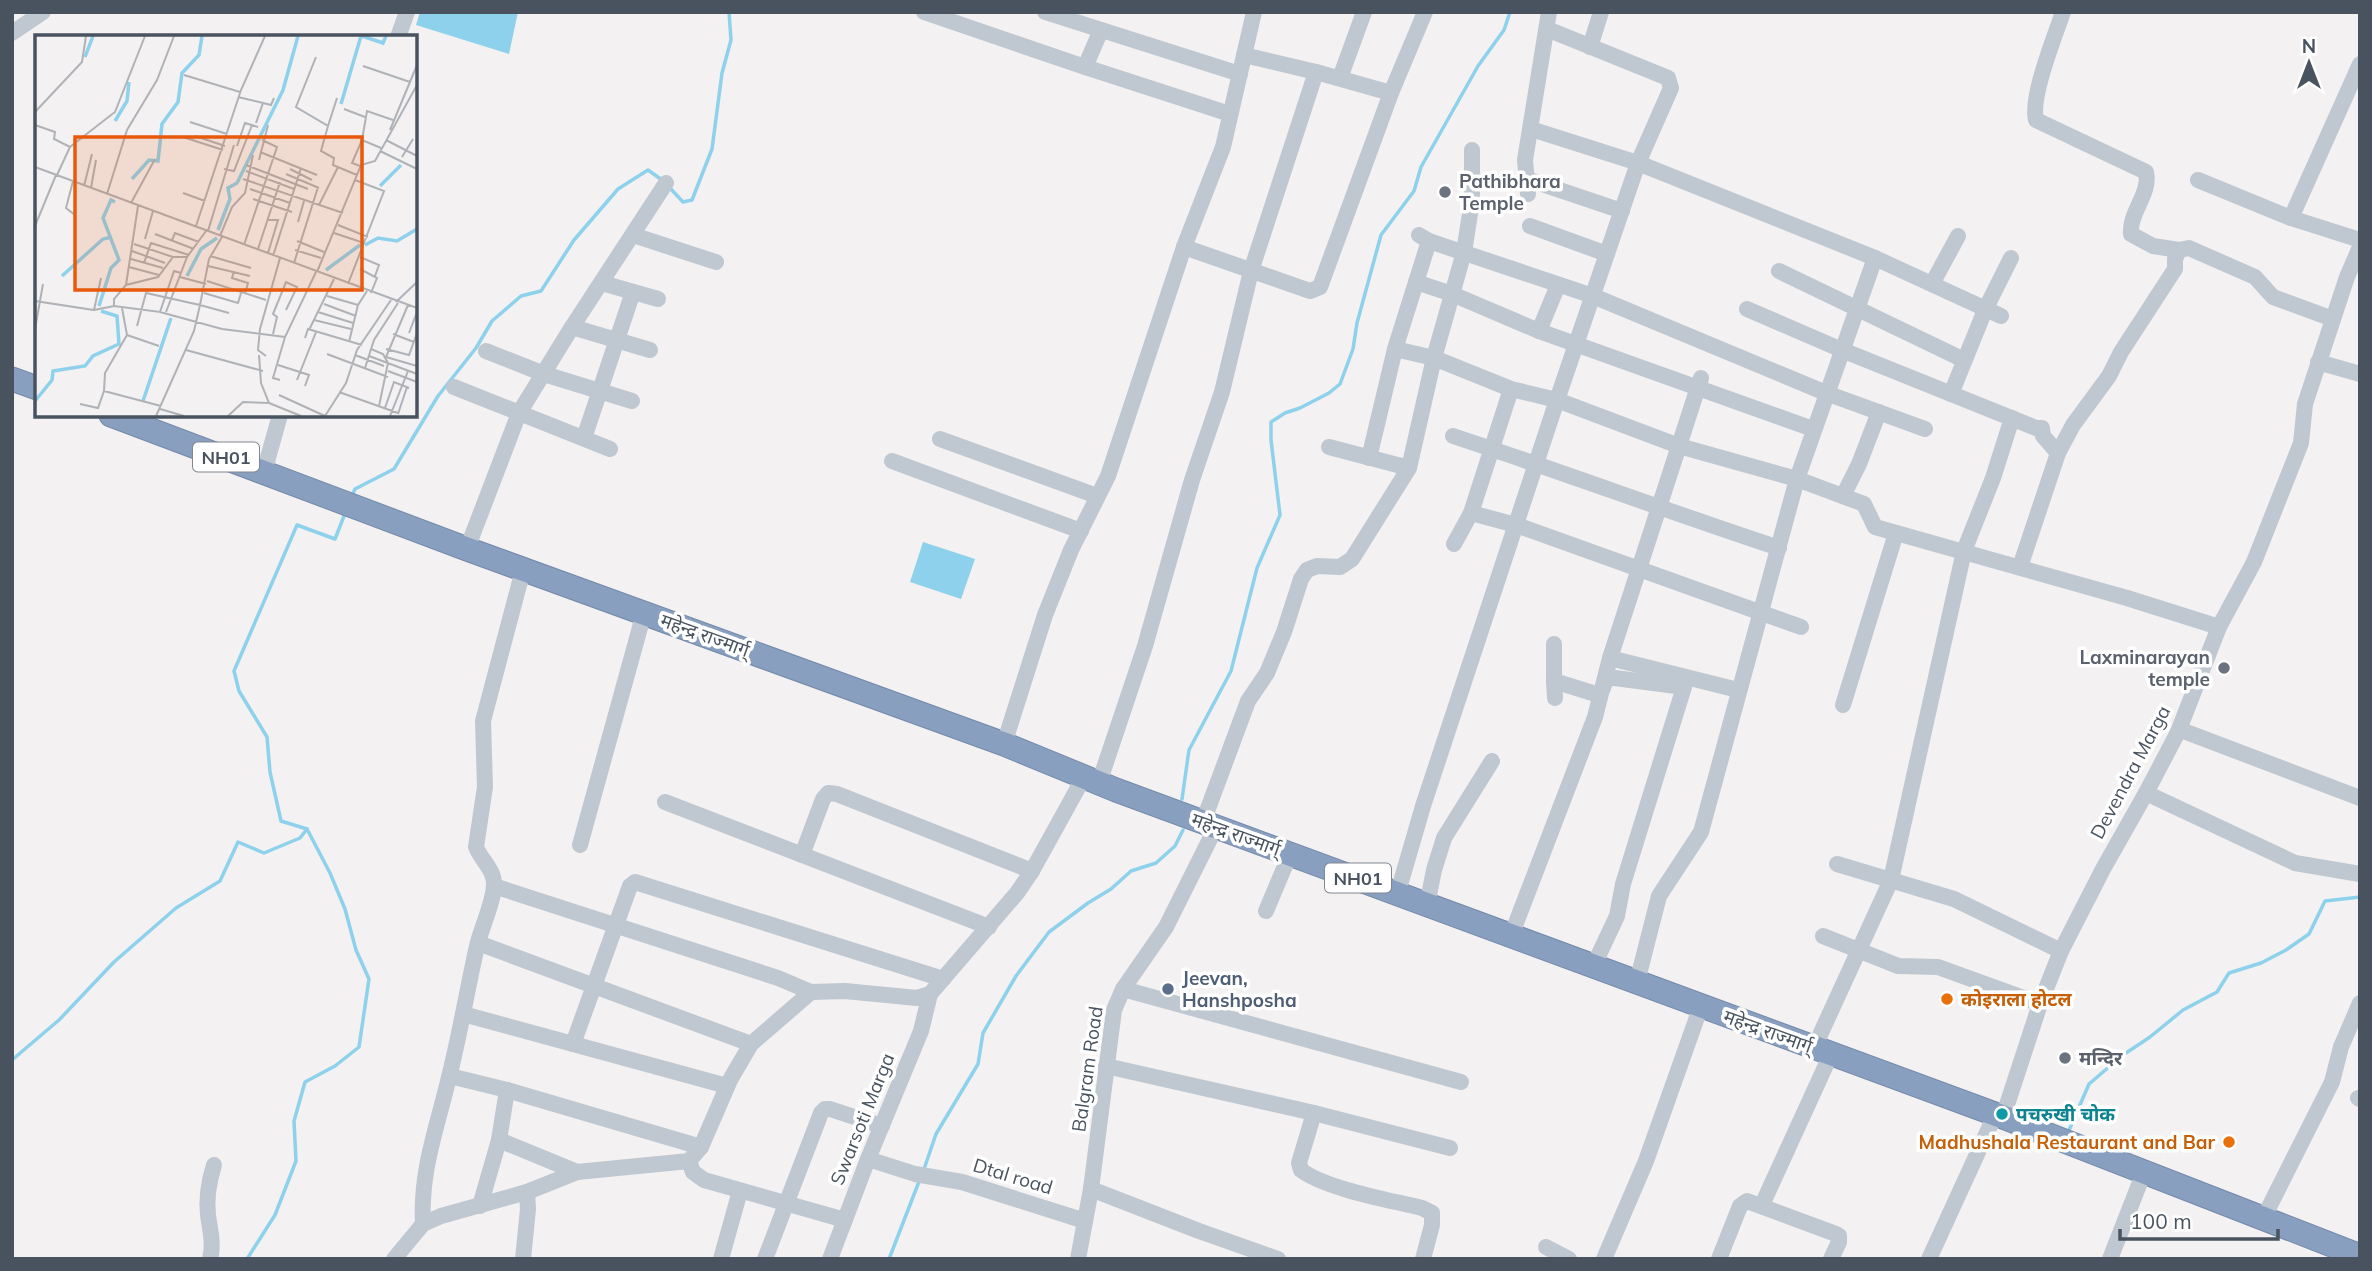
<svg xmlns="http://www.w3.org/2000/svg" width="2372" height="1271" font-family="Mulish,'Noto Sans Devanagari',sans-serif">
	<rect width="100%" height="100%" fill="#f3f1f1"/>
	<g fill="#8ed1ed">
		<polygon points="420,12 518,12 509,54 416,25"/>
		<polygon points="923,542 975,559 961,599 910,582"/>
	</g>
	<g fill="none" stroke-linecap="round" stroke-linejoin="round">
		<g stroke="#8ed1ed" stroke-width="3.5">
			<polyline points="670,188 683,202 692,200 712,149 722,73 731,40 729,12"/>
			<polyline points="351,498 355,489 394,469 438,396 476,348 492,321 521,296 541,291 574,240 618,189 648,170 662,180"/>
			<polyline points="1182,799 1189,750 1231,671 1257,568 1280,515 1271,440 1271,422 1285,413 1300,408 1329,393 1340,384 1353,349 1357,323 1381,235 1414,191 1421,167 1478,66 1504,30 1510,12"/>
			<polyline points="12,1060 59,1020 114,962 176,908 220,881 238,842 264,853 300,838 307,829"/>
			<polyline points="2067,1135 2089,1084 2123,1055 2150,1037 2183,1010 2217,992 2229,973 2261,963 2286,950 2309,934 2325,901 2360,897"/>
			<polyline points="923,1172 936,1134 978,1064 983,1033 1016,976 1049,932 1088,903 1111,889 1131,871 1156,863 1175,846 1183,830"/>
			<polyline points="247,1259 275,1215 296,1161 294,1121 305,1082 335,1066 359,1047 369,979 356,950 345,909 330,873 307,829 281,821 270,772 267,737 239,691 234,671 297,525 335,539 346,511"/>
			<polyline points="889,1259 920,1179"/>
		</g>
		<g stroke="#748aab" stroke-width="25">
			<g id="highway">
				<polyline points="12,379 37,388"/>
				<polyline points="111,415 467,549 1004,744 1116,790 2003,1117 2360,1256"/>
			</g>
		</g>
		<g stroke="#bfc7d0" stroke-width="16">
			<polyline points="924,12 1085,67 1230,114"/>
			<polyline points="1045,12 1240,74"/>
			<path d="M2063,12c-8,24 -33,85 -27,108l110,52c5,22 -17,40 -15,62l22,12 26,4 10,-2 9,4 57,25 18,20 60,22"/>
			<polyline points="12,33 43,12"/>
			<polyline points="398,37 407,12"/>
			<polyline points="1590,47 1601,12"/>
			<polyline points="1244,55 1316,72 1391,93"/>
			<polyline points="2360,64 2291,218 2360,240"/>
			<polyline points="1085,67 1101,30"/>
			<polyline points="1340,78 1364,12"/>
			<polyline points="1531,129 1638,163 1875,258 2001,316"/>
			<polyline points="1527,179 1622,211"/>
			<polyline points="2198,180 2291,218"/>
			<polyline points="1528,194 1525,160 1549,12"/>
			<polyline points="1530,226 1607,254"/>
			<polyline points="633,235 716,262"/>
			<polyline points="1419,235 1429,241 1593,296 1826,393 1925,429"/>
			<polyline points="1184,247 1310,291 1320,287 1391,93 1425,12"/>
			<polyline points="1779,271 1964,360"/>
			<polyline points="1416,282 1452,294 1539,331 1813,429"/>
			<polyline points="602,283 658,299"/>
			<polyline points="1932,284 1958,236"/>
			<polyline points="1747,309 1842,350 2036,428 2042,428 2043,436 2058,453"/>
			<polyline points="572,327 650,350"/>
			<polyline points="1539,331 1558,285"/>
			<polyline points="1395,349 1434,358 1511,389 1557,400 1679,446 1797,479 1864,504 1875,527 2127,598 2219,627"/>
			<polyline points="486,351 544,374 632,401"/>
			<polyline points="2318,362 2360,374"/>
			<polyline points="454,387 610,449"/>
			<polyline points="1951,394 1985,310 2011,258"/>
			<path d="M1453,436c109,36 217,76 326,112"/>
			<polyline points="584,438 633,292"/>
			<polyline points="940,439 1097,496"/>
			<polyline points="1329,447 1409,468"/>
			<polyline points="1369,458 1395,349 1429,241"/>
			<polyline points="892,461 1081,531"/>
			<polyline points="264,472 280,415"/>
			<polyline points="1843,496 1859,464 1879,412"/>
			<polyline points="1471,513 1516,525 1801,627"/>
			<polyline points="1454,544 1471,513 1511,389"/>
			<polyline points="467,549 519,413 572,327 666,183"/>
			<polyline points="2020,567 2058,453 2073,425 2109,376 2121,352 2175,269 2175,259 2179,250"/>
			<polyline points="1554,644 1554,681 1599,695"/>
			<polyline points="1610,658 1738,690"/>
			<polyline points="1554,681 1555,698"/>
			<polyline points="1843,705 1896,533"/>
			<polyline points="2178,732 2181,730 2360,798"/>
			<polyline points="1004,744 1045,615 1071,550 1108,476 1184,247 1223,147 1254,12"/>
			<polyline points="1099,783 1145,646 1192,480 1222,392 1251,271 1316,72"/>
			<polyline points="2146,793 2295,863 2360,874"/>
			<polyline points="665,802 989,927"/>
			<polyline points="1203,822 1248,701 1267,673 1284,632 1301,579 1307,570 1317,566 1340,567 1352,559 1409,468 1434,358 1464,252 1472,201 1472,150"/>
			<polyline points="580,845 644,613"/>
			<polyline points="802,855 823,799 828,793 837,794 1032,871"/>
			<polyline points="1837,864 1954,899 2061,951"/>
			<polyline points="494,886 778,978 811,992"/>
			<polyline points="1398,892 1423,806 1557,400 1638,163 1671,88 1668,78 1547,29"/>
			<polyline points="1427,905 1434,870 1444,838 1492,761"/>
			<polyline points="1266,911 1290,854"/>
			<polyline points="1511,936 1595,717 1610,658 1701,378"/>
			<polyline points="1823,936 1898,966 1938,967 2040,1004"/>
			<polyline points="478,943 751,1044"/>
			<polyline points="1593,967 1617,916 1623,884 1684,687 1607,677 1603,688"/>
			<polyline points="1637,982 1659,896 1701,832 1797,479 1875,258"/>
			<polyline points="1123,989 1461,1082"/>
			<polyline points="463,1014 727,1086"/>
			<polyline points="573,1044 630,886 635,882 943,979"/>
			<polyline points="1814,1048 1891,880 1964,551 1993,478 2012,418"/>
			<polyline points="1106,1066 1314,1113 1450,1148"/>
			<polyline points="450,1076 507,1090 701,1147"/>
			<polyline points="2358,1098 2360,1099"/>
			<path d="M1314,1113l-15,50 2,7c25,19 89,30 121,38l10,5v12l-9,34"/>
			<polyline points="2003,1117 2040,1004 2061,951 2103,869 2146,793 2178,732 2219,627 2254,562 2301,443 2305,404 2347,277 2360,247"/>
			<polyline points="499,1140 507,1090"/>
			<polyline points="868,1159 915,1174 962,1182 1085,1221"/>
			<polyline points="689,1161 693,1172 704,1180 845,1220"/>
			<polyline points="1091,1189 1199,1231 1278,1259"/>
			<polyline points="1762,1205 1831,1054"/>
			<polyline points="480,1206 499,1140 577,1172"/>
			<polyline points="2263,1219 2332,1082 2341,1047 2360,1003"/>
			<path d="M423,1224c-3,-53 14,-96 26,-147 11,-43 18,-87 28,-131 4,-18 17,-44 17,-62 0,-15 -13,-24 -18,-37l9,-60 -2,-66 40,-151"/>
			<polyline points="1546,1247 1569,1259"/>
			<path d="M210,1259c4,-15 0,-29 -2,-44 -2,-17 1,-34 6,-50"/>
			<polyline points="394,1259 423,1224 441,1216 527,1192 577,1172 689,1161 701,1147 730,1080 751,1044 811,992 845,991 917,998 930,994 1017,893 1032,871 1084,777"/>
			<polyline points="523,1259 528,1209 527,1192"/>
			<polyline points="721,1259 740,1191"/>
			<polyline points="765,1259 821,1113 825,1109 830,1109 882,1126"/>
			<polyline points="830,1259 868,1159 921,1031 930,994"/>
			<polyline points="1078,1259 1091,1189 1114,1010 1123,989 1166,927 1216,827"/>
			<polyline points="1604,1259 1646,1161 1701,1006"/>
			<polyline points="1719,1259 1740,1206 1747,1201 1836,1234 1839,1236 1839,1242 1831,1259"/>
			<polyline points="1929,1259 1995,1115"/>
			<polyline points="2110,1259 2144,1172"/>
		</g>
		<use href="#highway" stroke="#899fbf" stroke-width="23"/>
	</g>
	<g fill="#6b7280" stroke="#fff" stroke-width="2.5">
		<circle cx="1445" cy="192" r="7"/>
		<circle cx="2224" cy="668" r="7"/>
		<circle cx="2065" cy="1058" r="7"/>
	</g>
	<circle fill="#5c6f8a" stroke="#fff" stroke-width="2.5" cx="1168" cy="989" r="7"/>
	<g fill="#e8710a" stroke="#fff" stroke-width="2.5">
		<circle cx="1947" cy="999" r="7"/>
		<circle cx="2229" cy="1142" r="7"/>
	</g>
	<circle fill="#0f9aa8" stroke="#fff" stroke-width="2.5" cx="2002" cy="1114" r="7"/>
	<g text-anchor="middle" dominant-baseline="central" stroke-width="7" stroke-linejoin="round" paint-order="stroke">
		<g fill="#fff" stroke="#80878f" stroke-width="2">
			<rect x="193" y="442.5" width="66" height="29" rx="5"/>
			<rect x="1325" y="863.5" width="66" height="29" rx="5"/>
		</g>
		<g font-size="18" font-weight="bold" fill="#49535f">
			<text x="226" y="457">NH01</text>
			<text x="1358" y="878">NH01</text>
		</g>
		<g font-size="19" font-weight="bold" fill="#5b616d" stroke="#fff" text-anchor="start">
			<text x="1459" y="181">Pathibhara<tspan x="1459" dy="22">Temple</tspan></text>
			<text x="2210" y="657" text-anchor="end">Laxminarayan<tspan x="2210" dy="22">temple</tspan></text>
			<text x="2079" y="1058">मन्दिर</text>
		</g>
		<g font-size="19" fill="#49535f" stroke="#fff">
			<text transform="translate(705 635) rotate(20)">महेन्द्र राज्मार्ग्</text>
			<text transform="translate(2130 772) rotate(-62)">Devendra Marga</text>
			<text transform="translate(1236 834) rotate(20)">महेन्द्र राज्मार्ग्</text>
			<text transform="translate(1768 1031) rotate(20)">महेन्द्र राज्मार्ग्</text>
			<text transform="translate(1087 1069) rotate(-82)">Balgram Road</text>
			<text transform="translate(862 1119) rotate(-68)">Swarsoti Marga</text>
			<text transform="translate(1013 1176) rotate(17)">Dtal road</text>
		</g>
		<g font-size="19" font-weight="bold" fill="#4e5e75" stroke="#fff" text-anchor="start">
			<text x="1182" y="978">Jeevan,<tspan x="1182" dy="22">Hanshposha</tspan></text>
		</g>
		<g font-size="19" font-weight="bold" fill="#c56008" stroke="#fff" text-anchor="start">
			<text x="1961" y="999">कोइराला होटल</text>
			<text x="2215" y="1142" text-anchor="end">Madhushala Restaurant and Bar</text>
		</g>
		<g font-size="19" font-weight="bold" fill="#0d838f" stroke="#fff" text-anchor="start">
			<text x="2016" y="1114">पचरुखी चोक</text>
		</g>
	</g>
	<g transform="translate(35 35)">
		<rect width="382" height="382" fill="#f3f1f1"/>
		<path fill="none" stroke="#8ed1ed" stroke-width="3.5" d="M327,1l21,7 3,-7M50,22l8,-21M306,69l20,-68M80,86l12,-20 2,-19M97,144l17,-19 9,1 4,-37 16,-22 4,-29 17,-18 3,-19M345,151l21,-21M183,195l12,-31 -2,-11 9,-5 46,-93 15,-54M330,210l13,-7 19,3 20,-12M291,235l34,-25M27,241l41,-37 9,-2M152,241l14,-27 16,-11M64,271l12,-38 8,-8 -16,-42 8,-18 4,2M0,366l17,-21 1,-9 32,-5 8,-10 26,-12 -2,-28 -16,-5M108,366l28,-83"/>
		<path fill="none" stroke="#afb2b7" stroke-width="2" d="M281,22l-20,50 32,19 -7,25 13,7 -1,7 24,10M328,31l47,16M149,40l56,17M203,62l25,6M309,74l21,8M0,77l47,-50 4,-26M155,87l37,12M221,88l7,-20 8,2 3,-7M0,90l20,7 -1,7 16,8M293,91l9,-28M355,95l27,-65M160,101l30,10M148,102l40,13M327,105l5,-29 26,9M351,105l31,16M202,111l8,-23 13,4M345,116l37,18M225,117l57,23M367,122l11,-18M224,125l9,-35M211,130l62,24M325,131l-8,-3 10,-23 19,8M0,132l382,141M189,134l10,2 18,-46M255,134l22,11M211,136l48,18M251,139l33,14M22,140l13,-28 45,-35 30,-76M208,144l100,34M38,146l-7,27 9,7M49,151l8,-32M56,153l5,-28M215,154l40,14M148,158l22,8M72,159l20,-64 30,-50 17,-44M218,164l39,13M96,168l24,-44M284,170l19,-38M263,187l6,-21M303,190l30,12M0,191l21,-51M161,191l45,-136 24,-54M173,196l26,-86M299,198l30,10M120,199l39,15M185,201l12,-29 13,-14 8,-38M110,204l8,-28M137,205l3,-7 24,9M262,206l27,11M99,209l39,13M209,210l33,-98 -15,-7M223,214l22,-67M260,215l26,8M97,216l33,12M233,218l10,-33h-10M175,221l41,12M238,221l28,-88M325,222l19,8 -4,11M96,224l32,9M109,228l7,-20 38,12M259,228l24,-76M173,231l42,10M94,232l30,8M325,234l17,9 -6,15M199,236l-2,7 16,5 -3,11M282,237l44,-107 14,-4 42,-76M145,242l26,7M172,246l59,19M313,249l36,-93 -29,-11M91,250l12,-79M169,258l34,10 3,-10M292,261l31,9M0,266l59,9 7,-32M361,267l21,-20M289,269l32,12M79,271v-7l12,-14 32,-8 15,-20h14l19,-26M87,273l5,27M59,275l20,-4 46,6 14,-41 7,2M125,277l62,17 63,8M131,277l21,-55M283,277l35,11M279,285l37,9M102,291l9,-33 54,12 9,-46 13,-22M0,294l8,-45M274,295l25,-51M374,298l8,-21M238,299l4,-17 -4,-3 13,-32 11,5 -11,23M358,299l21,8M270,303l3,-9 54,16M314,307l9,-37 9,-14M336,314l12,5 5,9 -9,43M351,314l23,6 8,-22M151,315l77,21M292,319l61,23M320,320l29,11M231,321l-8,-6 2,-21 20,-71M334,321l48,18M351,322l22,-52M351,322l31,9M243,330l31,10 -4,11M330,333l9,-28 24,-37M353,336l29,11M245,345l-7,-2 12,-41 31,-65M262,345l19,-48M69,356l1,-18 22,-38 32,11M304,357l59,21M244,360l46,21M234,368l32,13M45,369l18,4 6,-17 57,15M350,373l9,-26 15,6M125,374l24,7M363,379l9,-27M121,381l38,-85 6,-26 29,8M193,381l15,-14 26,1 -8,-20 -2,-28M290,381l21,-33 11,-33 34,-50M355,381l18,-45"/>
		<path fill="#e8590c" fill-opacity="0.15" stroke="#e8590c" stroke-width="3.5" d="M40,102h287v153h-287z"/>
		<rect width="382" height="382" fill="none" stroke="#49535f" stroke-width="3.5"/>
	</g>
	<rect width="2372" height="1271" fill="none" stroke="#49535f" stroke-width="28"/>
	<g transform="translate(2309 63)" stroke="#ffffff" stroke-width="5" paint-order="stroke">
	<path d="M0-5L12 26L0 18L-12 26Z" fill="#49535f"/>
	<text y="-10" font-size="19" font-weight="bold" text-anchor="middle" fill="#49535f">N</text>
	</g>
	<path d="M2120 1229v10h158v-10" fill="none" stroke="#49535f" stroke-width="3.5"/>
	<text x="2130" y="1229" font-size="21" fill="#49535f" stroke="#ffffff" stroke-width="5" paint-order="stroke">100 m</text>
</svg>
